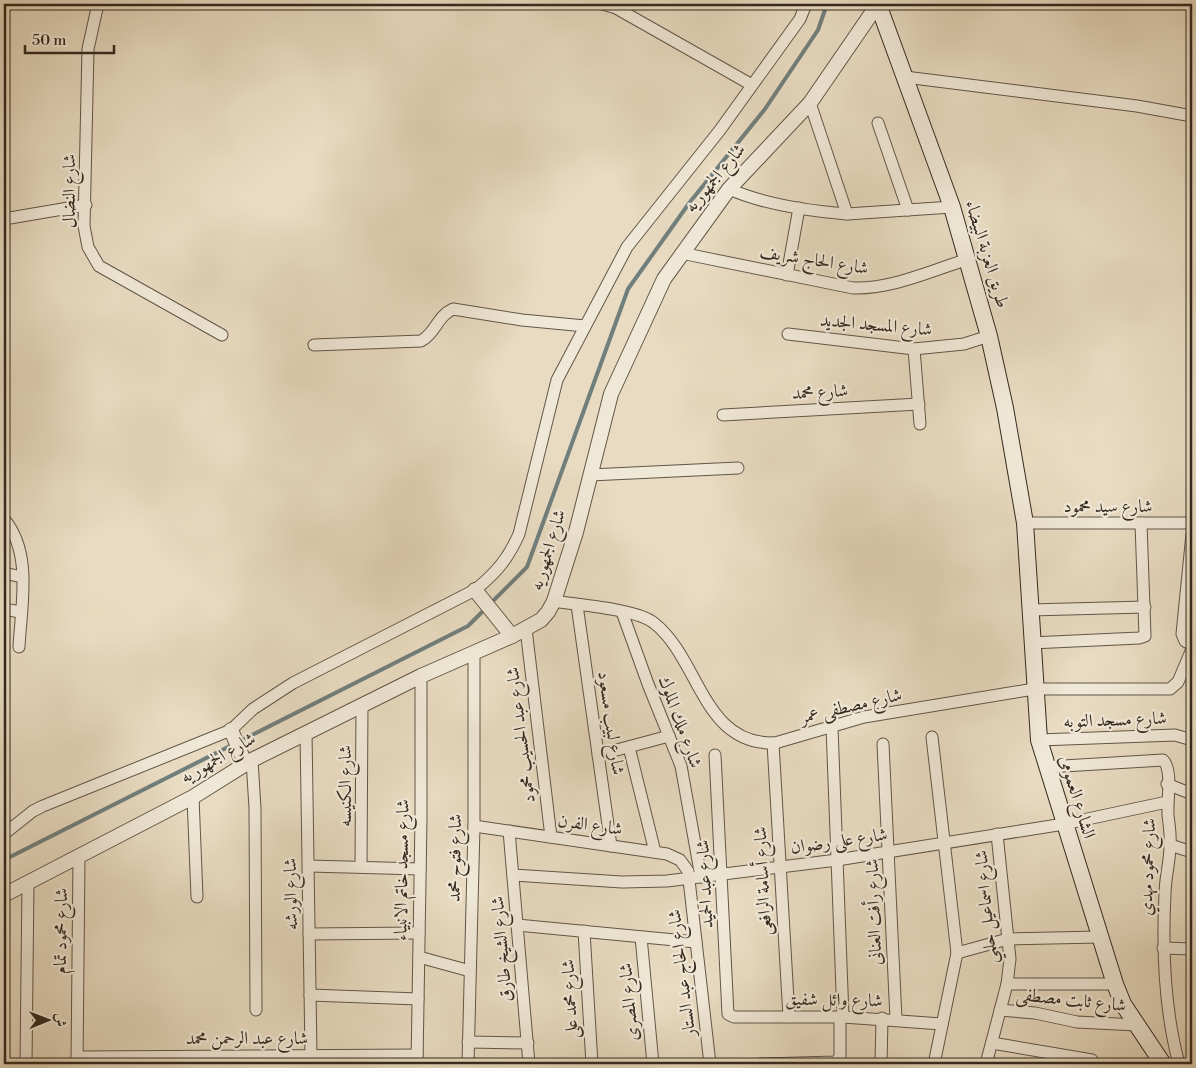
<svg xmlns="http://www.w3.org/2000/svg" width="1196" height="1068" font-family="'Libre Bodoni',Amiri,serif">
	<rect width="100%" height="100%" fill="#e8dbc1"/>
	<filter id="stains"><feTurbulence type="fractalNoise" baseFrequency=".004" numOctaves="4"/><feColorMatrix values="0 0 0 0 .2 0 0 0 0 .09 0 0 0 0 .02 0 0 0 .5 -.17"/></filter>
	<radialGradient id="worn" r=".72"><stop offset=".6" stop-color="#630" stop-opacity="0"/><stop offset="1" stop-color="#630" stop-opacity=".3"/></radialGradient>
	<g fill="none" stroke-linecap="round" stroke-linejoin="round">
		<g stroke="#717f7c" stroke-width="4">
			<polyline points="491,603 527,567 628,289 690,202 765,109 818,30 827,4"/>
			<polyline points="240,741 468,626 486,608"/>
			<polyline points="4,860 234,744"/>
		</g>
		<g stroke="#615648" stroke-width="13">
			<g id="minor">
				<polyline points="98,4 88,49 84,226 88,247 99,266 222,335"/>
				<polyline points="603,4 616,8 752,85"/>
				<polyline points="905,77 1137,106 1192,116"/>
				<polyline points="810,103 847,214"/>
				<polyline points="878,123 908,210"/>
				<path d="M729,189c37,16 79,22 118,25l105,-7"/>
				<polyline points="4,219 86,205"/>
				<path d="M681,253l172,35c39,1 78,-17 115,-29"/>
				<polyline points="787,275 799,208"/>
				<polyline points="788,334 914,349 964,344 989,336"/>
				<path d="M314,345l107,-4c15,-8 16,-25 32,-32l69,11 63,6"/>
				<polyline points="914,349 920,424"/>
				<polyline points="723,415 919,404"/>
				<polyline points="590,475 738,468"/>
				<path d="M4,519c29,34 17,87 15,128"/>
				<polyline points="1025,523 1192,523"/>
				<polyline points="1192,534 1182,634 1185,641 1192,645"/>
				<polyline points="4,573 22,577"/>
				<path d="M554,601c24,4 83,8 100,22 46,36 48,122 121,120l89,-26 170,-28h136l8,-7 14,-33"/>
				<polyline points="577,605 611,846"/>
				<polyline points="4,609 20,612"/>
				<polyline points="1030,610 1145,607"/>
				<polyline points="622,612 648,684 681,766 701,877"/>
				<polyline points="526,629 551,837"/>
				<polyline points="1031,643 1139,638 1145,636 1141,523"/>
				<polyline points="832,727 843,1017"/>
				<polyline points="306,733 311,1055"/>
				<polyline points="932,737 957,953 934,1064"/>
				<polyline points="1039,740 1175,735 1192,740"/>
				<polyline points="773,743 789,1017"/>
				<polyline points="883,744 896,1019"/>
				<polyline points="629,747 655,852"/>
				<polyline points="598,755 669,736"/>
				<polyline points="715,755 728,1014 734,1017 843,1017 942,1024"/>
				<polyline points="252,760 255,808 256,1010"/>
				<path d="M1047,767l116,-7c10,10 4,40 5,55 1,10 3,20 2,30 0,17 -5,33 -5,49 -3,58 -1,114 14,170"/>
				<polyline points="1167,784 1192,794"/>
				<polyline points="193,797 197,897"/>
				<polyline points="474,826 667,854 680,860 688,871 710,1064"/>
				<polyline points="509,831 529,1064"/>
				<path d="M4,834l29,-23 10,-5 188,-76 22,-21 40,-26 182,-93c21,-17 33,-31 44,-56l38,-154 70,-133 93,-117 80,-111 6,-15"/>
				<polyline points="1170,845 1192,852"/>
				<polyline points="309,866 420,869"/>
				<polyline points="361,867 362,705"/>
				<polyline points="513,875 622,882 667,881 837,860 1064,824 1167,802"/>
				<polyline points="517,925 696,942"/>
				<polyline points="584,931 592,1064"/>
				<polyline points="309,934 419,933"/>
				<polyline points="641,937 653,1064"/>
				<polyline points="1163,948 1192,949"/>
				<polyline points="957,953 1008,939 1099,937"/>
				<polyline points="419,957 470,971"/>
				<polyline points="1007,984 1115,984"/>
				<polyline points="310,995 418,999"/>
				<polyline points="1000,1010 1035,1013 1077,1022 1137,1025"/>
				<polyline points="468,1042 528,1043"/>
				<polyline points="992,1043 1092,1060"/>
				<polyline points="77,1057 417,1055"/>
				<polyline points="26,1064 28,883"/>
				<polyline points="77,1064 79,858"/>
				<polyline points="417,1064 421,819 421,676"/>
				<polyline points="468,1064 474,826 474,653"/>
				<polyline points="759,1064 836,1062 840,1057 840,1017"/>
				<polyline points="881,1064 882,1018"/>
				<polyline points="986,1064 1007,984 1010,959 997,834"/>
			</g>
		</g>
		<g stroke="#615648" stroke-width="16">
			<g id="tertiary">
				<polyline points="475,590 512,636"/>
				<polyline points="231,730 245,763"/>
				<polyline points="4,895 193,797 252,760 421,676 512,636 541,620 548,612 554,601 576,532 611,394 664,279 729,189 810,103 878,4"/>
			</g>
		</g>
		<g stroke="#34291f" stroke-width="18">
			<polyline id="secondary" points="878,4 952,207 989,336 1005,408 1025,523 1039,740 1115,984 1123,1004 1163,1064"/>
		</g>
		<use href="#minor" stroke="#f0e8d7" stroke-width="11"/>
		<use href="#tertiary" stroke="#f0e8d7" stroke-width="14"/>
		<use href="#secondary" stroke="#f0e8d7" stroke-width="16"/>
	</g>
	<g text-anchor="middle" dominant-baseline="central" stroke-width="4.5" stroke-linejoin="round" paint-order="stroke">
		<g font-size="18" fill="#34291f" stroke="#f0e8d7">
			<text transform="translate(715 178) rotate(-50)">شارع الجمهوريه</text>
			<text transform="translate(69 191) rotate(-90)">شارع النضال</text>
			<text transform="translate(987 254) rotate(73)">طريق العزبة البيضاء</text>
			<text transform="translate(814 260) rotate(9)">شارع الحاج شريف</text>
			<text transform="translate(876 325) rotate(5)">شارع المسجد الجديد</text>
			<text transform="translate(820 392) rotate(-3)">شارع محمد</text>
			<text x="1108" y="506">شارع سيد محمود</text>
			<text transform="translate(548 550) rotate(-73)">شارع الجمهوريه</text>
			<text transform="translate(851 706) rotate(-13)">شارع مصطفى عمر</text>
			<text transform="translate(1115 720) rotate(-2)">شارع مسجد التوبه</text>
			<text transform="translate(680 722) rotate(70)">شارع ملك الملوك</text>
			<text transform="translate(611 723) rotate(82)">شارع لبيب مسعود</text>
			<text transform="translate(521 735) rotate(-97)">شارع عبد الحسيب محمود</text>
			<text transform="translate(218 758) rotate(-30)">شارع الجمهوريه</text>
			<text transform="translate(345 786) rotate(-90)">شارع الكنيسه</text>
			<text transform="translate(1077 797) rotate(73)">الشارع العمومى</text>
			<text transform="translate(590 825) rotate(8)">شارع الفرن</text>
			<text transform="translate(839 841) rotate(-8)">شارع على رضوان</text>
			<text transform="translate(455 858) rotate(-89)">شارع فتوح محمد</text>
			<text transform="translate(1148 867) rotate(-88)">شارع محمود مهدي</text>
			<text transform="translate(402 870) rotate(-89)">شارع مسجد خاتم الانبياء</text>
			<text transform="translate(763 881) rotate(-93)">شارع أسامة الرافعى</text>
			<text transform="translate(705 884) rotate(-93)">شارع عبد الحميد</text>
			<text transform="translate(291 894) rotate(-91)">شارع الورشه</text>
			<text transform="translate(986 907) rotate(-95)">شارع اسماعيل حلمي</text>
			<text transform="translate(874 912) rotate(-92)">شارع رأفت العنانى</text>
			<text transform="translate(61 931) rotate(-89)">شارع محمود تمام</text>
			<text transform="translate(502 949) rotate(-95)">شارع الشيخ طارق</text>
			<text transform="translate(682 973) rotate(-97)">شارع الحاج عبد الستار</text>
			<text transform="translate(570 999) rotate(-93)">شارع محمد على</text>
			<text transform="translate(834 1000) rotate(1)">شارع وائل شفيق</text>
			<text transform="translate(1071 1000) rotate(6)">شارع ثابت مصطفى</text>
			<text transform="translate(629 1002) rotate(-95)">شارع المصرى</text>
			<text x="247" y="1038">شارع عبد الرحمن محمد</text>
		</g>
	</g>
	<rect width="1196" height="1068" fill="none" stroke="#e8dbc1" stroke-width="20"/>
	<rect x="5" y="5" width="1186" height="1058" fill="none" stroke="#34291f" stroke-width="2.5"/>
	<rect x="10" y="10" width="1176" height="1048" fill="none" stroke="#34291f"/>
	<g transform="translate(48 1020) rotate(89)" stroke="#f0e8d7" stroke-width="4" paint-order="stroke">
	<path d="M0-4L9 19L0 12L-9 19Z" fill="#34291f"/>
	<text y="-8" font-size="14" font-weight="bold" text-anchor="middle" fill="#34291f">ش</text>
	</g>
	<path d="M25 45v8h89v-8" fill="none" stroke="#34291f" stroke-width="2.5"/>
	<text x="32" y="45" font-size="15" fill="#34291f" stroke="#f0e8d7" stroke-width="4" paint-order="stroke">50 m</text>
	<rect width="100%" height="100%" filter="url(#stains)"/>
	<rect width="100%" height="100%" fill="url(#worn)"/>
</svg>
